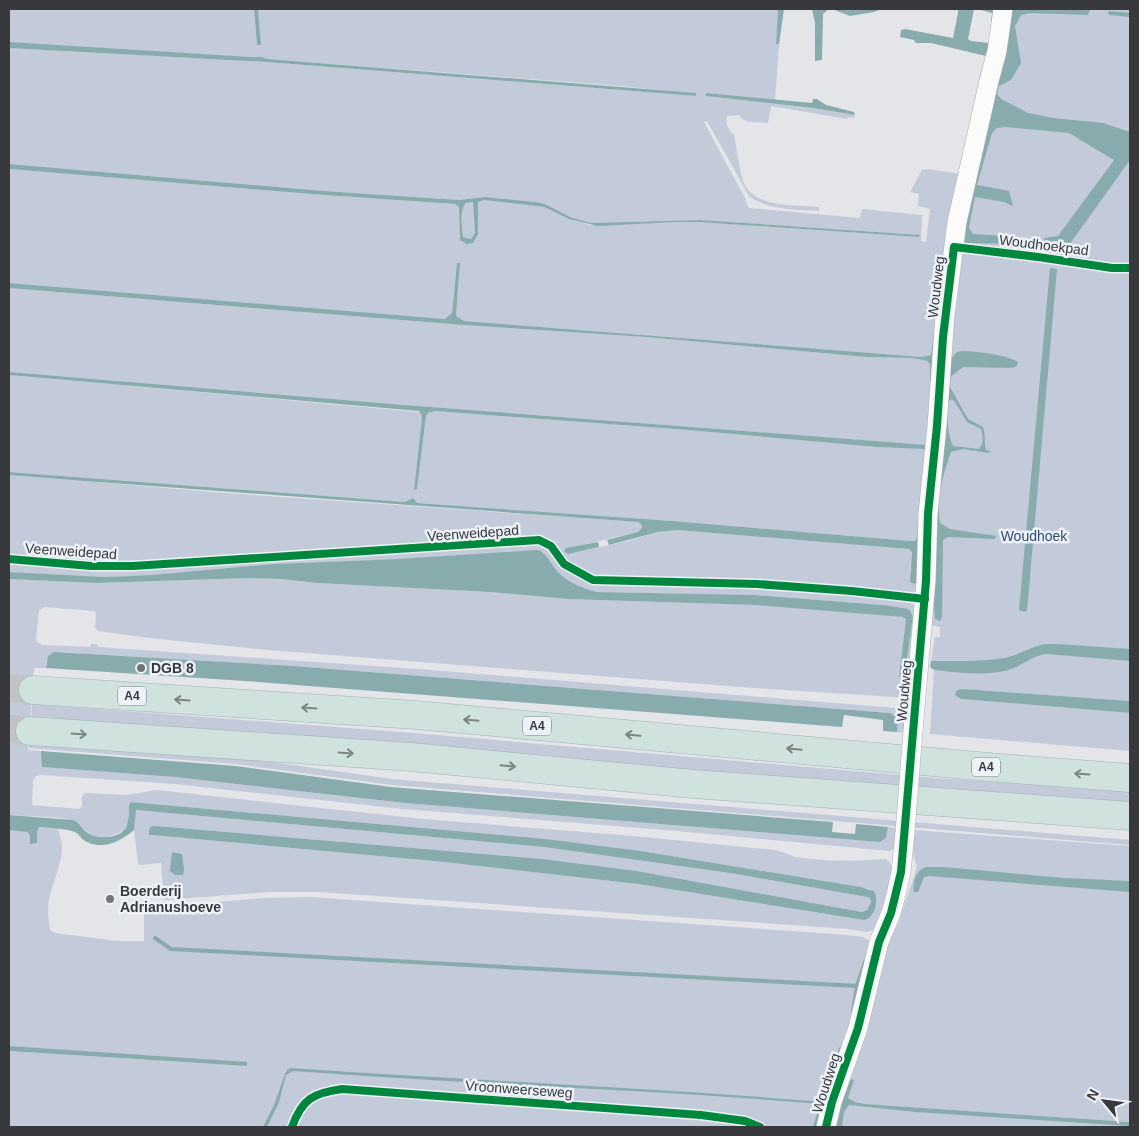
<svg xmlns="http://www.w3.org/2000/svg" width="1139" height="1136" font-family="Helvetica,sans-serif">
	<rect width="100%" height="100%" fill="#e3e5e8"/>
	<g fill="#c3cad9">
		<path d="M9,9h245l3,35 3,1 -2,-36h520l-2,34 3,1 -4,56 -69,-7v3l107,12 42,7 -1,3 -6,-1 -1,2 -76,-13 -3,17c-10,-1 -24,1 -29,-8l-12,1c-1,9 1,14 7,19 3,15 5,32 9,46 9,27 52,24 76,26v4c-23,-2 -52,-1 -70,-15l-42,-75 -3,1 42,78h-1l4,8 111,10 2,-9 60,6 -1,26 5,1 4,-33 -12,-3 1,-12 -9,-2 12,-22 6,-1 33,5 -43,418 -5,2 -11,-1 -51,-5 -93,-7 -123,-1 -35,-3 -16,-4 -14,-7 -15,-22 -7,-5 -11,-2 -43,5 -369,21 -37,-1 -79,-6v-81l217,18 412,29 3,1 1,5 -4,4 -73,17 3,5 60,-13 30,-9 19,-2 232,19 3,3 -2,20 5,12 11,-139 -521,-40 -396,-33v-84l454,37 183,12 221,20 45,1 15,3 3,3v43l6,-94 -5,42 -9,2 -458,-36 -8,-5 3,-39 -2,-14 -5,50 -7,6 -436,-36v-114l315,26 131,9 4,3 1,33 13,3 5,-41 1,-1 5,-1 60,7 25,12 22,6 83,-3h25l206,14 14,1v-2l-219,-15 -109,3 -21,-6 -25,-13 -9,-2 -51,-5 -26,3 -135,-9 -315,-27v-116l258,14 429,34v-2l-75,-8 -355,-27 -5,-2h-10l-237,-14 -5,-1z"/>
		<polygon points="1014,9 1130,9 1130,701 964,689 961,699 1130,713 1130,751 930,734 934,670 940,670 941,661 931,661 935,637 940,637 940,627 930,625 933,546 935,619 939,517 938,509 954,316 962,256 960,252 963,252 972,193 999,86"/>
		<path d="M474,202l1,31 -4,6 -8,-2c-1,-11 -4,-26 3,-34z"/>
		<polygon points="9,375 419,412 422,417 414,490 417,489 426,416 428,413 435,411 688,430 876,447 923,449 926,450 917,537 915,541 911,541 673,521 417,503 413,498 405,502 9,472"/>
		<path d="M538,544c13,2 16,17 26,24 11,9 23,14 37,16l191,5 40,3 79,11 5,4 -7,91 -156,-10 -485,-38 -119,-12 -51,-7 -3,-3 1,-15 -2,-2 -49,-4 -6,3 -3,29 1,3 5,3 48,2 1,-3h6l1,3 333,23 477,39 -2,24 -9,-1 1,-13 -8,-6 -597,-47 -237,-14h-2l-8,10v6h-12l-6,82 13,1 2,16 132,10 230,26 475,39 6,-4 2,-11 10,1 -1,19 -7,4 -11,-1 -201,-19 -275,-22 -228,-25 -134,-9 -5,1 -3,5 -1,24 48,4 2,-3v-10l4,-3 41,2 29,-5 267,29 222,18 129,13c8,1 15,5 22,7 32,5 57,4 89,2 20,9 -4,55 -9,70l-9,3 -19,-3 -529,-37h-48l-107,8 -3,-37 -21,2 -2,-1 -4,-34 1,-20 409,37 186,26 137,24 3,1 1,4 -4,8 -5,2 -225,-41 -95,-12 -386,-33h-4l-3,9h3l292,27 194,22 226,36c9,-1 10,-11 12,-18l-5,-13 -10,-2 -220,-36 -95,-12 -415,-37c-4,8 0,20 -6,26 -2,3 -6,5 -10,6 -26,12 -29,-11 -48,-15 -19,-3 -39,-3 -58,-4v-236l88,4 151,-5 33,1 36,4 173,9 79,7 186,6 71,4 76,8 4,2 -7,58 1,2 4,1 9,-63 -31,-12 -127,-10 -158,-3c-13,-3 -28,-9 -38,-19 -7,-7 -12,-19 -21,-22l-141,8 -123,5 -123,11 -45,2 -97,-5v-9l81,5 42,1 377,-22z"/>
		<polygon points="32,704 402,732 924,777 1130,792 1130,806 31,721"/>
		<polygon points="29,741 272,762 392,779 1130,840 1130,845 392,785 236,764 29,748"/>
		<path d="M9,818l46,4c3,7 6,15 7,23 1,16 -8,34 -12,50 -3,10 -2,25 0,35l5,3 62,8h27v-33l120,-10 46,-1 538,38 15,2 8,5 23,-20 4,2 19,-57 -5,-17 1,-20 217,16v276l-265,-18 -10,-2 -7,-4 1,-4 -9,10 290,20v3h-1121v-76l237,15 1,-3 -238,-17z"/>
	</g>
	<g fill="#88abae" fill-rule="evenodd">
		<polygon points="254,9 258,9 261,45 257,45"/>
		<polygon points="778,9 784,9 779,44 776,44"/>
		<polygon points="812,9 829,9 823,14 822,60 815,61 815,23"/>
		<polygon points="832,9 881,9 874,12 850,16"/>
		<polygon points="954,9 974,9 968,39 971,41 989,43 992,13 977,9 991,9 996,13 995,22 981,79 979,79 986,56 931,43 916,43 914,40 900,37 901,30 905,29 953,38 958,13 958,10"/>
		<polygon points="1009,9 1090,10 1088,15 1030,13 1021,15 1015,26 1021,63 1011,80 999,86 997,94 1001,99 1028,113 1053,118 1103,123 1130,132 1130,160 1062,255 1056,255 1054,249 1042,243 1045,238 1058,236 1114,160 1069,133 1005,127 997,128 992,133 977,185 1009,191 1013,206 1004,202 975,197 969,228 973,234 1018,237 1019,244 965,243 961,240"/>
		<polygon points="9,42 251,57 261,57 267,59 696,93 696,96 267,62 9,48"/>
		<polygon points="706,93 812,103 813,99 817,99 826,105 854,112 855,115 813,108 706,96"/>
		<path d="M9,164l315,27 135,9 26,-3 51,5 9,2 25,13 21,6 109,-3 220,15 -1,2 -14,-1 -206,-14h-25l-76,4 -29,-7 -25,-12 -60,-7 -6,2v32l-5,9 -6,1 -7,-4 -1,-33 -4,-3 -131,-9 -315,-26zM473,202l2,31 -4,6 -8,-2c-1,-11 -4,-26 3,-34z"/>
		<polygon points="457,263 460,263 456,316 464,321 922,357 931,355 936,313 930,407 930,364 927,361 912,358 867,357 646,337 463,325 9,288 9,283 445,319 452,313"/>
		<polygon points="1050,268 1057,269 1027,611 1024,612 1019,610"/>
		<path d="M962,351c14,0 45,4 56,11l-2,5 -7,1 -45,-1c-7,3 -8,7 -13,9l-2,9 16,29 3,5 15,8c3,8 1,16 3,23l4,1 -1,2 -26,-4 -12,3c-8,22 -15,47 -11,71l10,6 46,7 -1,3 -47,-2 -5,3 -1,77 -2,4 -5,-2c-7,-85 5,-170 11,-254l11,-13zM952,399l3,3 12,20 14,7c2,7 3,15 -2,20l-26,-3c-6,-14 -6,-29 -5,-44z"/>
		<polygon points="9,372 405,405 927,445 917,582 915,584 910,582 912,552 909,549 677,530 658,532 609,545 607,540 638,532 642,528 641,524 638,522 84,481 9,475 9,472 405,502 413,498 417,503 673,521 911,541 915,541 917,537 926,450 923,449 876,447 688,430 435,411 428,413 426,416 417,489 414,490 422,417 419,411 9,375"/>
		<polygon points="598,542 599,547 568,554 564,551 566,548"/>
		<path d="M538,550c9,3 14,16 21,23 10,10 25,16 38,19l158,3 127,10 27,4 4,8 -9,63h-3l-2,-3 7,-58 -4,-2 -11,-1 -136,-11 -187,-6 -78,-7 -173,-9 -36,-4 -33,-1 -151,5 -88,-4v-7l97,5 45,-2 123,-11 123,-5z"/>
		<path d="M1045,644h13l72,5v12l-83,-7c-15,1 -27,14 -43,17 -21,5 -49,1 -70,-1l-4,-3 1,-6c24,0 49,1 74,-3 14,-3 25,-11 40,-14z"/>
		<polygon points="54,652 293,666 890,713 898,718 897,732 883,731 883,720 844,715 842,727 245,681 46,668 48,656"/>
		<polygon points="964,689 1130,701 1130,713 961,699 955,695 957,690"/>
		<polygon points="41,751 236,766 391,787 833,822 832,832 855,834 856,824 888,827 886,838 880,842 405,803 175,777 42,767"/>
		<path d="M131,802l415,37 95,12 220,36 13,4c5,9 1,27 -10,29l-226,-36 -194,-22 -292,-27h-3v-6l3,-3h4l386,33 95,12 225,41 5,-2 4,-8 -1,-4 -3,-1 -137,-24 -186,-26 -408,-37 -2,20c-13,11 -30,20 -47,12 -5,-2 -7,-7 -12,-10 -11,-4 -25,-4 -36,-5l-2,5v11l-7,1v-8l-2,-4 -19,-2v-15l64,5c7,3 9,9 15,13 10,7 34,6 39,-8 2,-6 2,-14 2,-20z"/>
		<polygon points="172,852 182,854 184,870 183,875 175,875 170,871"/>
		<path d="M926,867h17l121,11 66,3v11l-201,-16 -5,1 -6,15h-4c-2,-9 2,-22 12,-25z"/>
		<polygon points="9,1046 247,1062 247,1066 9,1051"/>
		<path d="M291,1068c173,12 347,19 521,33l7,-1 3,-5 4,1 -5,18 -3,-1 -2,-9 -7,-1c-172,-14 -344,-19 -516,-32l-7,4 -7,27 -12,25h-4l11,-22 11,-31 2,-4z"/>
		<polygon points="849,1079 854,1080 848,1098 855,1102 865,1104 1130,1122 1130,1126 916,1112 849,1105 844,1112 842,1127 833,1127 840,1110 838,1108"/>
	</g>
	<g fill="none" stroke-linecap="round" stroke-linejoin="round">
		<g stroke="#88abae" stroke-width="4">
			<polyline points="1110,13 1130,15"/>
			<polyline points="155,938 171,949 857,986"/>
			<polyline points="853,1011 857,986 865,962"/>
			<polyline points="823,1099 841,1049"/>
			<polyline points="815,1127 820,1110"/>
		</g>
		<g stroke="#c1c3c6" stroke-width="28" stroke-dasharray="28 14" stroke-linecap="butt">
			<polyline points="9,688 33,690"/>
			<polyline points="9,729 30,731"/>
		</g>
		<g stroke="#aeb0b2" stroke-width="20">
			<g id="minor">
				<polyline points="913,731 926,581 928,514 937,426 945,315 957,222 989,81 997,51 1003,9"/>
				<polyline points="826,1127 832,1102 858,1028 879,942 891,913 896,895 901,872 905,833"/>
			</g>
		</g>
		<g stroke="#9fb2af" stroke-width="29">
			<g id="highway">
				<polyline points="33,690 416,715 988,767 1130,778"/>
				<polyline points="30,731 411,757 693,784 1130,816"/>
			</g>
		</g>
		<use href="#minor" stroke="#fbfbfc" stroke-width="19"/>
		<use href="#highway" stroke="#d0e2de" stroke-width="28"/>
		<g stroke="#aeb0b2" stroke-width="20" stroke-linecap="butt">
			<polyline id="minor-bridge" points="905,833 913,731"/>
		</g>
		<use href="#minor-bridge" stroke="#fbfbfc" stroke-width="19"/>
		<g stroke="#edf1f8" stroke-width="11">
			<g id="cycleway">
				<polyline points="9,559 91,566 133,566 539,540 551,546 564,564 593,580 757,584 852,591 925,599"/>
				<path d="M292,1127c10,-28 21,-34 50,-38l359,26 44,6 15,6"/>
				<polyline points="826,1127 832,1102 858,1028 879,942 891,913 901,872 926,581 928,514 937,426 943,337 954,247 1038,257 1112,268 1130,268"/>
			</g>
		</g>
		<use href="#cycleway" stroke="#00873e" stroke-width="8"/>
	</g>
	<defs><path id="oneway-shaft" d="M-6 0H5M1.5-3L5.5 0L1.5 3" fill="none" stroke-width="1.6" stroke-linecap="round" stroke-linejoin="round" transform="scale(1.25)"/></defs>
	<g stroke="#7c8585">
		<use href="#oneway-shaft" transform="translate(182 700) rotate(-176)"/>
		<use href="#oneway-shaft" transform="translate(309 708) rotate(-176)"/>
		<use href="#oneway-shaft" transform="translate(471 720) rotate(-175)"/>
		<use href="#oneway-shaft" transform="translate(79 734) rotate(4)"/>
		<use href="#oneway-shaft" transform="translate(633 735) rotate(-175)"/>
		<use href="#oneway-shaft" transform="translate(794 749) rotate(-175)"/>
		<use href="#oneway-shaft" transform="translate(346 753) rotate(4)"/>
		<use href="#oneway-shaft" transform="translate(508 766) rotate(5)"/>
		<use href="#oneway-shaft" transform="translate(1082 774) rotate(-176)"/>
	</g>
	<g fill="#747578" stroke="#edf1f8" stroke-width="2">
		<circle cx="141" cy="668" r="5"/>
		<circle cx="110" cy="899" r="5"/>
	</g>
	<g text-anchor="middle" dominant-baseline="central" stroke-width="5" stroke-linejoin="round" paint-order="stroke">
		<g fill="#edf1f8" stroke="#6e7074" stroke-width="1">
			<rect x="118" y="686.5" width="28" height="19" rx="4"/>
			<rect x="523" y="716.5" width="28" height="19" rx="4"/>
			<rect x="972" y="757.5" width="28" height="19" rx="4"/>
		</g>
		<g font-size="12" font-weight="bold" fill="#38393c">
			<text x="132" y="696">A4</text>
			<text x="537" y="726">A4</text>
			<text x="986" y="767">A4</text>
		</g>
		<g font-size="14" fill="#38393c" stroke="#edf1f8">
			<text transform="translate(1044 245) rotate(7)">Woudhoekpad</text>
			<text transform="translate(936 287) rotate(-83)">Woudweg</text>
			<text transform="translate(473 533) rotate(-4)">Veenweidepad</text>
			<text transform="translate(71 551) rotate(4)">Veenweidepad</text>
			<text transform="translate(904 691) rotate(-85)">Woudweg</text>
			<text transform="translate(826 1083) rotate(-72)">Woudweg</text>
			<text transform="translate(519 1089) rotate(4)">Vroonweerseweg</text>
		</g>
		<g font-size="14" fill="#324876" stroke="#edf1f8">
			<text x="1034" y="536">Woudhoek</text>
		</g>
		<g font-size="14" font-weight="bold" fill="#38393c" stroke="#edf1f8" text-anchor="start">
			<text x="151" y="668">DGB 8</text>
			<text x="120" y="891">Boerderij<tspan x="120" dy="16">Adrianushoeve</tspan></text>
		</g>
	</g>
	<rect width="1139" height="1136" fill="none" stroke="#38393c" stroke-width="20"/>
	<g transform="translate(1104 1101) rotate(299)" stroke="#edf1f8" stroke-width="4" paint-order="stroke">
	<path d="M0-4L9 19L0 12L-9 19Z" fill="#38393c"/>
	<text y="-8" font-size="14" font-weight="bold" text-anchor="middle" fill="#38393c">N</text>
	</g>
</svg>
